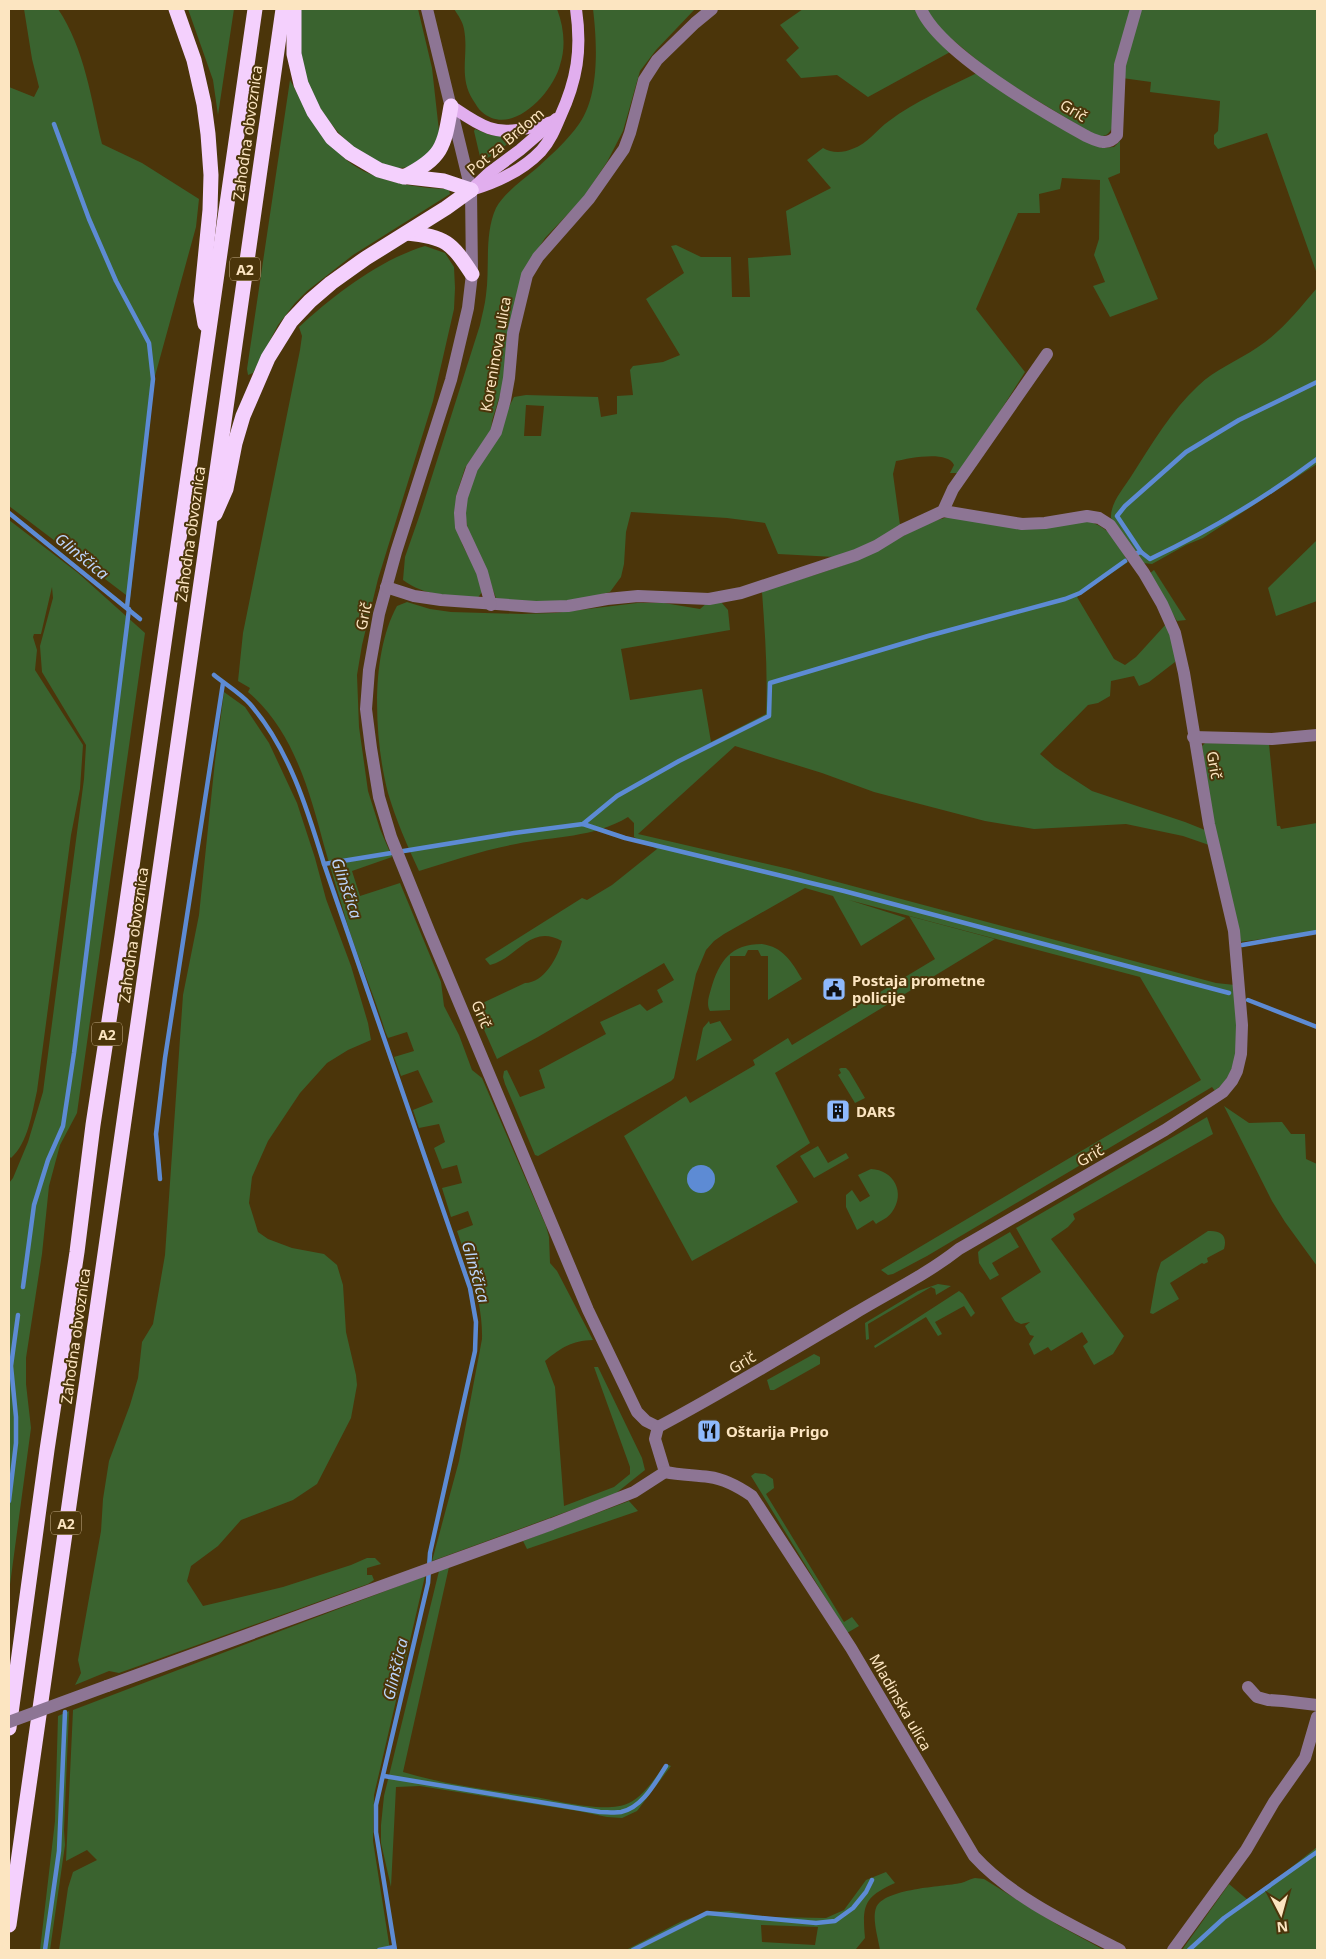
<svg xmlns="http://www.w3.org/2000/svg" width="1326" height="1959" font-family="'Noto Sans',sans-serif">
	<rect width="100%" height="100%" fill="#4b350a"/>
	<g fill="#3a632f" fill-rule="evenodd">
		<path d="M24,9h34c27,40 33,90 44,135l40,19 57,36 -3,28 -41,149 -25,222 -121,-92v-419l25,10 5,-10 -7,-28z"/>
		<polygon points="188,9 234,9 218,115 213,80"/>
		<path d="M300,9h118l14,59 7,63c-1,10 -9,23 -18,28 -3,3 -8,7 -13,8 -42,10 -89,-52 -102,-86 -8,-22 -6,-49 -6,-72z"/>
		<path d="M454,9h103c7,18 9,38 3,56 -7,28 -49,73 -78,47 -4,-3 -6,-8 -9,-12 -15,-24 -4,-45 -9,-71 -1,-7 -6,-14 -10,-20z"/>
		<path d="M593,9h102l-39,41 -16,21 -17,60 -16,31 -24,36 -38,40 -22,34 -17,103 -14,46 -1,9 -26,38 -9,28 1,34 6,16 17,33 2,13 -5,7c-26,-3 -53,-3 -74,-19l2,-23 15,-43 60,-189c2,-10 5,-20 6,-30 4,-28 -2,-61 10,-87 7,-14 29,-30 41,-40 15,-14 30,-27 42,-44 21,-29 18,-82 14,-115z"/>
		<polygon points="803,9 917,9 952,51 868,97 837,75 801,78 786,60 799,48 780,25"/>
		<path d="M926,9h206l-20,119c-3,6 -6,8 -14,9l-103,-62 -53,-44z"/>
		<polygon points="1141,9 1317,9 1317,274 1267,133 1218,149 1214,144 1214,135 1218,131 1220,101 1150,92 1151,82 1122,78"/>
		<path d="M977,73l125,75 12,-1 6,-6v32l-12,5 50,121 -48,18 -17,-31 12,-4 -11,-27 5,-16 1,-59 -38,-2 -2,11 -21,5 1,19h-22l-42,96 49,63 -64,101h-11l4,-8c-6,-15 -45,-7 -58,-4l-3,13 7,51 -35,22 -30,10 -57,-3 -13,-31 -38,-5 -96,-6 -5,20 -2,32 -3,13 -11,15 -34,9h-66l-14,-3 -12,-32 -14,-26 -6,-30 8,-31 42,-82 12,-2 72,2 3,20 16,-3v-18l16,-1 -3,-25 3,-4 30,-4 17,-7 -34,-56 38,-26 -13,-27 5,-1 25,12h30l1,40h18l-2,-39 43,-3 -5,-44 45,-23 -24,-28 16,-12c8,5 20,5 29,1 16,-5 24,-19 37,-28 26,-20 58,-33 88,-48zM526,405l18,1 -3,30h-17z"/>
		<path d="M290,80c14,27 31,54 52,76 24,24 72,32 104,33l3,1 1,4 -97,61 -46,36 -12,12 -17,22 -25,48 -5,2 -1,-6z"/>
		<polygon points="475,129 490,135 516,137 495,154 481,161 474,131"/>
		<path d="M425,246l20,7 9,14 1,21 -1,21 -21,92 -55,178 -16,66 -5,30 2,52 9,64 12,38 12,28 -40,14 8,25 40,-13 41,99 3,24 15,29 13,35 10,8 64,148 3,11 1,26 7,8 36,69c-22,1 -31,7 -48,21l10,26 9,119 50,-19 16,-13v-7l-36,-100h4l44,91 3,12 -30,24 -183,67 27,-100 23,-122c1,-37 -13,-72 -25,-108l16,-6 -5,-14 -17,6 -9,-29 20,-5 -5,-18 -15,4 -8,-21 11,-6 -6,-18 -20,4 -6,-18 20,-8 -15,-32 -17,6 -7,-19 20,-6 -7,-19 -19,6 -3,-7c-11,-37 -27,-72 -38,-108 -7,-25 -15,-49 -22,-74 -15,-56 -31,-118 -77,-157l2,-4 -12,-7 5,-48 57,-283 2,-14 -3,-9c35,-32 80,-67 126,-81z"/>
		<path d="M1317,288v176l-114,74 -17,7 -34,19 -9,-1 -32,-45c-1,-15 13,-30 21,-43 20,-31 39,-64 66,-89 17,-17 40,-25 60,-39 23,-15 41,-38 59,-59z"/>
		<path d="M948,517l138,3c27,10 29,19 42,42l-51,35 37,62 11,6 11,-8 31,-34 9,30 -1,9 -26,20 -10,4 -5,-10 -23,5 -1,15 -12,7 -10,2 -48,49 15,13 37,24 93,31 20,8 4,15 -26,-9 -57,-12 -92,5 -49,-8 -111,-29 -52,-19 -87,-27 -97,88 151,35 427,114 19,2c3,35 11,82 -20,106l-3,-4 -5,3 -280,166 -34,18 -5,1 -7,-5 320,-190 -61,-103 -291,-77 57,18 -45,28 -28,-50 -28,-8 -81,46 -10,7 -8,9 -10,24 -22,104 -3,3 -133,75 -3,-1 -30,-71 -2,-7 1,-6 3,-1 13,27 25,-9 -6,-18 67,-36 -6,-12 40,-18 7,7 16,-9 -6,-12 17,-10 -10,-17 -126,74 -41,22 -23,-52 51,-24c19,0 33,-26 37,-42 -32,-18 -44,17 -72,24l-5,-6 97,-61 5,2 25,-15 45,-36 -23,-12v-14l-6,-6c-34,21 -74,19 -112,27 -33,6 -65,17 -97,27 -12,-26 -23,-51 -31,-78 -14,-54 -18,-138 9,-187l10,-4 23,7 21,3 71,2 33,-1 82,-10h27l36,6 8,-7h13l7,8 2,20 -109,19 9,51 72,-11 9,53 55,-28c2,-40 -1,-81 -4,-122 35,-13 72,-21 106,-37 27,-13 51,-31 80,-38z"/>
		<path d="M9,520l69,53 67,60 -68,480 -17,32 -11,41 -7,68 -16,104v26l5,44 -22,164v-409l4,-5 15,-36 15,-50 41,-313 2,-34 -44,-73 -2,-26 13,-48 -1,-11 -11,47h-7l-1,3 4,13 -2,20 48,75 -3,44 -9,46 -34,256c-5,22 -9,52 -26,67l-2,-2z"/>
		<polygon points="1317,540 1317,601 1276,616 1268,588"/>
		<polygon points="1154,570 1186,620 1177,621 1149,574"/>
		<polygon points="224,692 245,707 269,743 297,803 315,858 326,899 351,966 368,1023 371,1040 348,1050 327,1063 300,1093 268,1141 252,1177 249,1203 258,1232 268,1239 292,1248 324,1254 337,1265 343,1285 346,1332 356,1375 357,1385 351,1418 317,1484 293,1500 241,1520 218,1546 191,1566 187,1581 203,1606 283,1587 351,1565 367,1558 375,1558 381,1564 367,1568 367,1575 372,1575 374,1580 368,1584 119,1673 109,1671 75,1685 81,1673 78,1660 101,1531 103,1499 109,1461 130,1405 138,1378 142,1342 153,1324 165,1255 183,995 199,915 215,761"/>
		<polygon points="1205,743 1269,744 1277,826 1280,826 1281,829 1317,823 1317,932 1239,942 1214,830 1202,746"/>
		<polygon points="909,916 995,939 775,1073 810,1143 776,1166 798,1202 692,1261 624,1136 686,1096 690,1103 755,1065 753,1060 788,1038 792,1045 935,959"/>
		<path d="M762,944c21,3 29,17 40,35l-34,21v-44h-7l-3,-6h-10l-3,6h-15v54l-20,1c-4,-7 -1,-15 1,-22 8,-28 20,-45 51,-45z"/>
		<polygon points="709,1021 710,1024 720,1021 732,1040 696,1061 703,1028"/>
		<polygon points="841,1068 846,1068 849,1071 865,1098 855,1103 838,1075 841,1073 839,1069"/>
		<polygon points="1224,1106 1249,1123 1282,1122 1291,1134 1305,1134 1306,1159 1317,1164 1317,1266 1285,1222 1272,1201"/>
		<polygon points="1207,1117 1213,1134 1073,1214 1075,1219 1068,1227 1051,1239 1124,1336 1113,1354 1094,1365 1083,1346 1088,1342 1082,1332 1051,1351 1048,1347 1034,1355 1029,1344 1034,1336 1030,1335 1025,1326 1030,1322 1021,1324 1015,1321 1001,1298 1041,1272 1016,1228"/>
		<polygon points="818,1146 828,1163 846,1153 849,1158 814,1178 800,1156"/>
		<path d="M871,1169c23,1 35,24 21,43 -4,6 -10,8 -16,12l-3,-4 -16,10 -11,-23v-12l6,-5 8,12 10,-6 -12,-21z"/>
		<path d="M1208,1231c12,-1 20,4 16,18l-17,9 1,4 -4,2 -2,-1 -32,20 9,16 -26,15 -3,-1 7,-39 4,-12z"/>
		<polygon points="1010,1232 1019,1247 992,1263 999,1275 990,1280 979,1263 978,1252 981,1249"/>
		<polygon points="938,1284 951,1286 936,1295 935,1289 931,1287 868,1324 869,1339 866,1340 865,1323 918,1291"/>
		<polygon points="959,1291 963,1294 975,1313 971,1317 964,1306 935,1322 942,1334 938,1336 926,1317 875,1348 874,1346"/>
		<polygon points="814,1354 820,1357 820,1364 774,1390 770,1390 767,1380"/>
		<polygon points="755,1473 765,1474 773,1479 774,1488 766,1494 844,1622 852,1617 859,1626 847,1633 751,1476"/>
		<polygon points="629,1501 638,1511 527,1549 523,1541"/>
		<path d="M449,1567l-46,205c43,13 87,18 132,25 24,4 72,17 94,6 15,-7 27,-27 37,-39l5,2 -34,45 -15,7 -15,-1 -29,-6 -158,-25 -24,1 -5,100 -10,-44v-18l3,-29 55,-225z"/>
		<polygon points="425,1576 374,1795 373,1841 390,1950 59,1950 68,1888 73,1872 97,1860 87,1850 66,1861 73,1710"/>
		<polygon points="69,1711 64,1830 65,1845 50,1950 40,1950 55,1821 58,1716"/>
		<polygon points="1317,1847 1317,1950 1182,1950 1229,1884 1249,1901"/>
		<path d="M886,1872l9,11c-31,14 -33,22 -30,55l-9,11 -230,1 56,-29 26,-9 21,-1 40,6 57,1 18,-8 22,-30zM761,1925l57,2 -3,18 -53,-3z"/>
		<path d="M975,1878l9,1 74,46 46,25h-224c-2,-12 -8,-31 -4,-42 8,-20 66,-21 85,-25 4,-1 9,-4 14,-5z"/>
	</g>
	<circle fill="#5d8bd4" cx="701" cy="1179" r="14"/>
	<g fill="none" stroke-linecap="round" stroke-linejoin="round">
		<g stroke="#5d8bd4" stroke-width="4.5">
			<polyline points="54,124 89,219 116,281 149,343 153,379 127,607"/>
			<polyline points="9,513 140,619"/>
			<path d="M1141,552l9,7c59,-28 115,-61 167,-100"/>
			<polyline points="1137,553 1141,552 1117,516 1125,506 1186,452 1239,420 1317,382"/>
			<path d="M214,675c11,9 26,18 36,29 39,45 57,104 74,160l146,424 6,34 -1,29 -45,202 -2,30 -52,222v27l19,118"/>
			<polyline points="583,824 625,838 844,891 1229,993"/>
			<polyline points="324,864 514,833 583,824 617,796 679,761 769,716 770,683 928,636 1065,599 1080,593 1125,561"/>
			<polyline points="1242,945 1317,932"/>
			<polyline points="1248,1000 1317,1027"/>
			<polyline points="160,1179 156,1134 165,1058 223,683"/>
			<polyline points="23,1287 34,1205 48,1160 63,1126 74,1053 129,609"/>
			<polyline points="9,1501 16,1443 16,1417 11,1366 18,1315"/>
			<path d="M384,1776l216,36c7,0 15,1 21,0 21,-4 34,-29 45,-46"/>
			<polyline points="45,1950 59,1851 65,1712"/>
			<polyline points="379,1950 394,1947"/>
			<polyline points="633,1950 707,1913 816,1923 835,1921 853,1908 866,1892 872,1880"/>
			<polyline points="1189,1950 1224,1918 1317,1852"/>
		</g>
		<g stroke="#8d7594" stroke-width="12">
			<polyline points="427,9 471,190 472,274 468,308 451,380 396,552 379,614 369,670 366,709 371,748 379,797 391,837 429,931 588,1310 637,1412 646,1421 658,1427"/>
			<path d="M921,9c19,44 122,103 165,127 11,5 22,11 31,-1l3,-70 16,-56"/>
			<polyline points="386,587 414,596 441,600 536,607 568,606 607,599 638,596 709,599 741,593 856,555 876,546 902,530 943,511 953,489 1047,354"/>
			<polyline points="491,605 482,572 461,527 460,513 462,497 472,468 496,432 505,400 509,378 513,333 527,275 538,257 589,199 624,149 630,133 644,80 657,60 695,23 712,9"/>
			<polyline points="1193,737 1272,739 1317,735"/>
			<path d="M665,1472l-10,-33 3,-12c66,-35 130,-74 194,-112 36,-22 74,-40 107,-66l206,-119 58,-38 9,-11 5,-10 4,-17 1,-29 -8,-94 -25,-107 -25,-151 -9,-40 -13,-29 -18,-31 -34,-48 -11,-7 -12,-2 -42,7 -23,1 -79,-13"/>
			<path d="M665,1472c15,3 29,3 44,5 16,2 30,10 43,19l99,152 123,208c37,41 97,69 146,94"/>
			<polyline points="107,1686 552,1524 634,1492 665,1472"/>
			<polyline points="1248,1687 1257,1697 1268,1700 1283,1701 1317,1705"/>
			<polyline points="1173,1950 1246,1850 1274,1802 1305,1758 1317,1717"/>
		</g>
		<g stroke="#e1aeee" stroke-width="12">
			<path d="M451,106c12,8 24,17 38,22 19,7 44,-1 63,-6"/>
			<polyline points="472,189 489,173 520,150 556,119"/>
			<path d="M471,190c27,-8 51,-19 70,-39 9,-10 14,-22 19,-34 17,-37 22,-67 16,-108"/>
		</g>
		<g stroke="#f4d0fd" stroke-width="15">
			<polyline points="176,9 194,60 204,104 208,134 211,175 210,210 201,301 205,324"/>
			<polyline points="294,9 294,54 301,84 314,112 332,138 350,153 379,170 400,176 444,181 471,190"/>
			<path d="M404,177c39,-20 40,-30 47,-71"/>
			<path d="M407,233c39,4 44,9 65,41"/>
			<polyline points="215,514 226,489 235,443 243,416 268,358 291,321 310,301 331,283 366,258 446,208 471,190"/>
			<polyline points="9,1728 47,1450 77,1252 93,1125 122,936 255,9"/>
			<polyline points="9,1925 283,9"/>
		</g>
		<polyline stroke="#8d7594" stroke-width="12" points="9,1722 107,1686"/>
	</g>
	<defs>
		<g id="civic-square" transform="scale(1.25)"><rect x="-9" y="-9" width="18" height="18" rx="4" fill="#8eb9fc" stroke="#4b350a"/><path d="M-.6-6.5H3V-4.5H.6V-3L4-1V1h2V6H-6V1h2V-1L-.6-3ZM-1.2 2.5V6h2.4V2.5Z" fill="#111"/></g>
		<g id="building-square" transform="scale(1.25)"><rect x="-9" y="-9" width="18" height="18" rx="4" fill="#8eb9fc" stroke="#4b350a"/><path d="M-4-6H4V6H1V3H-1V6H-4ZM-2.5-4.3h1.7v1.8h-1.7ZM.8-4.3h1.7v1.8H.8ZM-2.5-1h1.7V.8h-1.7ZM.8-1h1.7V.8H.8Z" fill="#111"/></g>
		<g id="restaurant-square" transform="scale(1.25)"><rect x="-9" y="-9" width="18" height="18" rx="4" fill="#8eb9fc" stroke="#4b350a"/><path d="M-5-6h1v4h1v-4h1v4h1v-4h1v5L-1.5 .5V6h-2V.5L-5-1ZM5-6V6H3V1.5H1.5Q1.5-4 5-6Z" fill="#111"/></g>
	</defs>
	<g fill-rule="evenodd">
		<use href="#civic-square" x="834" y="989"/>
		<use href="#building-square" x="838" y="1111"/>
		<use href="#restaurant-square" x="709" y="1431"/>
	</g>
	<g text-anchor="middle" dominant-baseline="central" stroke-width="4" stroke-linejoin="round" paint-order="stroke">
		<g fill="#4b350a" stroke="#c7b08a" stroke-width="1">
			<rect x="230" y="257.5" width="30" height="23" rx="4"/>
			<rect x="92" y="1022.5" width="30" height="23" rx="4"/>
			<rect x="51" y="1511.5" width="30" height="23" rx="4"/>
		</g>
		<g font-size="14" font-weight="bold" fill="#fce5c1">
			<text x="245" y="269">A2</text>
			<text x="107" y="1034">A2</text>
			<text x="66" y="1523">A2</text>
		</g>
		<g font-size="15" fill="#fce5c1" stroke="#4b350a">
			<text transform="translate(1074 110) rotate(31)">Grič</text>
			<text transform="translate(247 133) rotate(-82)">Zahodna obvoznica</text>
			<text transform="translate(505 141) rotate(-40)">Pot za Brdom</text>
			<text transform="translate(495 354) rotate(-80)">Koreninova ulica</text>
			<text transform="translate(190 534) rotate(-82)">Zahodna obvoznica</text>
			<text transform="translate(363 616) rotate(-78)">Grič</text>
			<text transform="translate(1215 765) rotate(80)">Grič</text>
			<text transform="translate(133 935) rotate(-82)">Zahodna obvoznica</text>
			<text transform="translate(482 1014) rotate(67)">Grič</text>
			<text transform="translate(1090 1155) rotate(-30)">Grič</text>
			<text transform="translate(75 1336) rotate(-82)">Zahodna obvoznica</text>
			<text transform="translate(742 1362) rotate(-31)">Grič</text>
			<text transform="translate(901 1702) rotate(60)">Mladinska ulica</text>
		</g>
		<g font-size="15" font-weight="bold" fill="#fce5c1" stroke="#4b350a" text-anchor="start">
			<text x="852" y="980">Postaja prometne<tspan x="852" dy="17">policije</tspan></text>
			<text x="856" y="1111">DARS</text>
			<text x="726" y="1431">Oštarija Prigo</text>
		</g>
		<g font-size="16" font-style="italic" fill="#bcd5fb" stroke="#4b350a">
			<text transform="translate(82 556) rotate(39)">Glinščica</text>
			<text transform="translate(347 888) rotate(71)">Glinščica</text>
			<text transform="translate(476 1272) rotate(74)">Glinščica</text>
			<text transform="translate(395 1669) rotate(-77)">Glinščica</text>
		</g>
	</g>
	<rect width="1326" height="1959" fill="none" stroke="#fce5c1" stroke-width="20"/>
	<g transform="translate(1281 1914) rotate(174)" stroke="#4b350a" stroke-width="4" paint-order="stroke">
	<path d="M0-4L9 19L0 12L-9 19Z" fill="#fce5c1"/>
	<text y="-8" font-size="14" font-weight="bold" text-anchor="middle" fill="#fce5c1">N</text>
	</g>
</svg>
